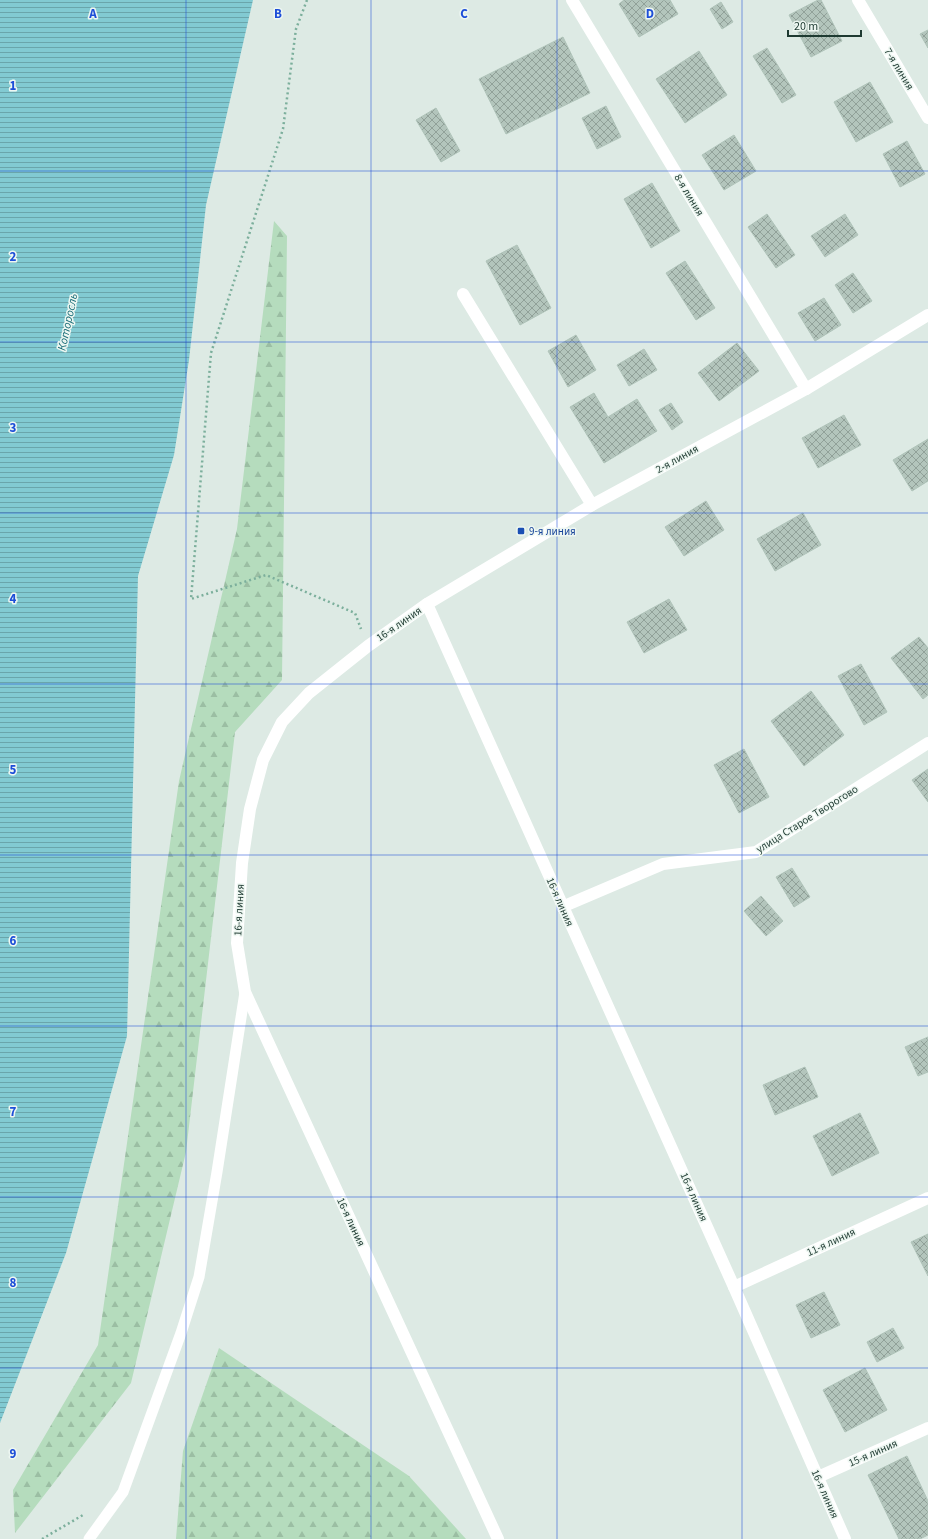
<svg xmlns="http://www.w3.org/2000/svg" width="928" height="1539" font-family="'Source Sans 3',sans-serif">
	<defs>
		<pattern id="forest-firs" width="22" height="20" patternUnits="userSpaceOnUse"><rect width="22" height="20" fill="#b5dcbd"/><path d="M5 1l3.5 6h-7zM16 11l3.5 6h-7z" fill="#9bbea3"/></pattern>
		<pattern id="water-rules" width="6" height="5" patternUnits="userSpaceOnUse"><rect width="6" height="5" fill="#82cad2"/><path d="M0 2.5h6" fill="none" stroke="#6aa5ab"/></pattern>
		<pattern id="building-cross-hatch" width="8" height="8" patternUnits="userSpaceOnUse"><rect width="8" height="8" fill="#b3c5bc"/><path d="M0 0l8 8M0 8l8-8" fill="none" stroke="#91a199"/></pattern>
	</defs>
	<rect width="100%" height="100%" fill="#ddeae4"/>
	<g fill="url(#forest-firs)">
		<polygon points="274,221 287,236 282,680 235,732 186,1152 131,1383 15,1533 13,1490 98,1345 179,781 237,529"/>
		<polygon points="219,1348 409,1476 466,1539 176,1539 183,1451"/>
	</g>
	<polygon fill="url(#water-rules)" points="0,0 253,0 206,205 189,360 174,455 138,576 127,1036 66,1253 0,1423"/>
	<g fill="url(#building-cross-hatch)" stroke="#b0c4ba">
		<polygon points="624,0 670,0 678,14 639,37 619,4"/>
		<polygon points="818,0 821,0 842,41 811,57 789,15"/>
		<polygon points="721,2 733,22 722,29 710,9"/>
		<polygon points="928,30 928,48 920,34"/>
		<polygon points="563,37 590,93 506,134 479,79"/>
		<polygon points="767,48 796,95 782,103 753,56"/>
		<polygon points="699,51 727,95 685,123 656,79"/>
		<polygon points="870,82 893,122 856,142 834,102"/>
		<polygon points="606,106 621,137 597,149 582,118"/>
		<polygon points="436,108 460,151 441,162 416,120"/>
		<polygon points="734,135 756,171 724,190 702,155"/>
		<polygon points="907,141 925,174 900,187 883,154"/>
		<polygon points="652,183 680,231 651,248 624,199"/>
		<polygon points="767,214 795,255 776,268 748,227"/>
		<polygon points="845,214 858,235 825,257 811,236"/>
		<polygon points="517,245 551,308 520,325 486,261"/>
		<polygon points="685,261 715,308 696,320 666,273"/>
		<polygon points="853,273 872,301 853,313 835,285"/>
		<polygon points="824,298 841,325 815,341 798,313"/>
		<polygon points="576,335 596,370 568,387 548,351"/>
		<polygon points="737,343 759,371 719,401 698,373"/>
		<polygon points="644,349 657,370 629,386 617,365"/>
		<polygon points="594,393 608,417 637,399 657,431 604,463 570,407"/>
		<polygon points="671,403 683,422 672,430 659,410"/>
		<polygon points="844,415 861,445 818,468 802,438"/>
		<polygon points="928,439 928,481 912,491 893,460"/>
		<polygon points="706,501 724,530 684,556 665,527"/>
		<polygon points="803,513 821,545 775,571 757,539"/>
		<polygon points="669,599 687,630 644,653 627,622"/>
		<polygon points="919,637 928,648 928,695 923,699 891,658"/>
		<polygon points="861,664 887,712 864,725 838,676"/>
		<polygon points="811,691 844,735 804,766 771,721"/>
		<polygon points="744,749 769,797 739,813 714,765"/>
		<polygon points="928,769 928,802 912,780"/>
		<polygon points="792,868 810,897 794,907 776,877"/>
		<polygon points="761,896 783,921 766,936 744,911"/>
		<polygon points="928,1037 928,1072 918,1076 905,1047"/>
		<polygon points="805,1067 818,1097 775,1115 763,1085"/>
		<polygon points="860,1113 879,1153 832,1176 813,1136"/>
		<polygon points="928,1234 928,1276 911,1242"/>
		<polygon points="824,1292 840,1325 811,1338 796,1305"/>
		<polygon points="893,1328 904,1348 877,1362 867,1342"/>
		<polygon points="865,1368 887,1410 845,1432 823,1390"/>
		<polygon points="907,1456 928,1501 928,1535 920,1539 899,1539 868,1475"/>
	</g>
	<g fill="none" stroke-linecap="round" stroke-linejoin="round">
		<g stroke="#7caf9c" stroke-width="2.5" stroke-dasharray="2 3" stroke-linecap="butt">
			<polyline points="307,0 296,29 283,129 211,353 191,599 266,575 355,613 361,629"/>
			<polyline points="42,1539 83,1515"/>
		</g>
		<polyline stroke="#fff" stroke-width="11" points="89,1539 123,1492 181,1333 199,1277 217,1172 245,992"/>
		<g stroke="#fff" stroke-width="12">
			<polyline points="572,0 806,389"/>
			<polyline points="858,0 928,118"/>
			<polyline points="463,294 592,505"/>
			<polyline points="427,604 734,1287 845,1539"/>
			<polyline points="562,907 663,864 756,852 928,743"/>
			<polyline points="734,1287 928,1198"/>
			<polyline points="818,1477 928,1428"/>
		</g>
		<polyline stroke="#fff" stroke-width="12" points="498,1539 245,992 237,943 242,863 250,809 263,760 282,722 309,693 368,646 427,604 592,505 806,389 928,315"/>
	</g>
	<path fill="none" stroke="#1d4ed8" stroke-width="1" stroke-opacity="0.55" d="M186,0v1539M371,0v1539M557,0v1539M742,0v1539M0,171h928M0,342h928M0,513h928M0,684h928M0,855h928M0,1026h928M0,1197h928M0,1368h928"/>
	<rect fill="#1a4fb4" stroke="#eef7f2" stroke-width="1.5" x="517" y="527" width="8" height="8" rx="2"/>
	<g text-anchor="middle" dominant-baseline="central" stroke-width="3" stroke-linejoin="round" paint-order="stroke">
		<g font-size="11" fill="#1e3a31" stroke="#eef7f2">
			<text transform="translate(899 69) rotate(59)">7-я линия</text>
			<text transform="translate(689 195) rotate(59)">8-я линия</text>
			<text transform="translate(677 459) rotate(-29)">2-я линия</text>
			<text transform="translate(399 624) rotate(-35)">16-я линия</text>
			<text transform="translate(807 819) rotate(-32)">улица Старое Творогово</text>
			<text transform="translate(560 902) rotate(66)">16-я линия</text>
			<text transform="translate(239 910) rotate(-87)">16-я линия</text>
			<text transform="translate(694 1197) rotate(66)">16-я линия</text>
			<text transform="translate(351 1222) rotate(65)">16-я линия</text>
			<text transform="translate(831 1242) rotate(-25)">11-я линия</text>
			<text transform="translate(873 1453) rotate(-24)">15-я линия</text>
			<text transform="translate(825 1494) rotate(66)">16-я линия</text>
		</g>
		<g font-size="11" fill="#164399" stroke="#eef7f2" text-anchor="start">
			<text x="529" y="531">9-я линия</text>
		</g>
		<g font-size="12" font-style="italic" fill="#176c77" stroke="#eef7f2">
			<text transform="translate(68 322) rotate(-78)">Которосль</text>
		</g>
	</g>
	<g font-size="13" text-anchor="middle" font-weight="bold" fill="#1d4ed8" stroke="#eef7f2" stroke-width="3" stroke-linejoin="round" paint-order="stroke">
		<text x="93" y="18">A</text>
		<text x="278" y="18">B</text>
		<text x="464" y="18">C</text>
		<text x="650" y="18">D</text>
		<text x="13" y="90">1</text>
		<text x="13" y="261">2</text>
		<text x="13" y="432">3</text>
		<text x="13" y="603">4</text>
		<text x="13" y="774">5</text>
		<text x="13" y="945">6</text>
		<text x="13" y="1116">7</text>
		<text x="13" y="1287">8</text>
		<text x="13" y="1458">9</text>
	</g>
	<path d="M788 30v6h73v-6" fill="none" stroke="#1e3a31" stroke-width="2"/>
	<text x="794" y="30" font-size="12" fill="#1e3a31" stroke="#eef7f2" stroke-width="3" paint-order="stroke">20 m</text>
</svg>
